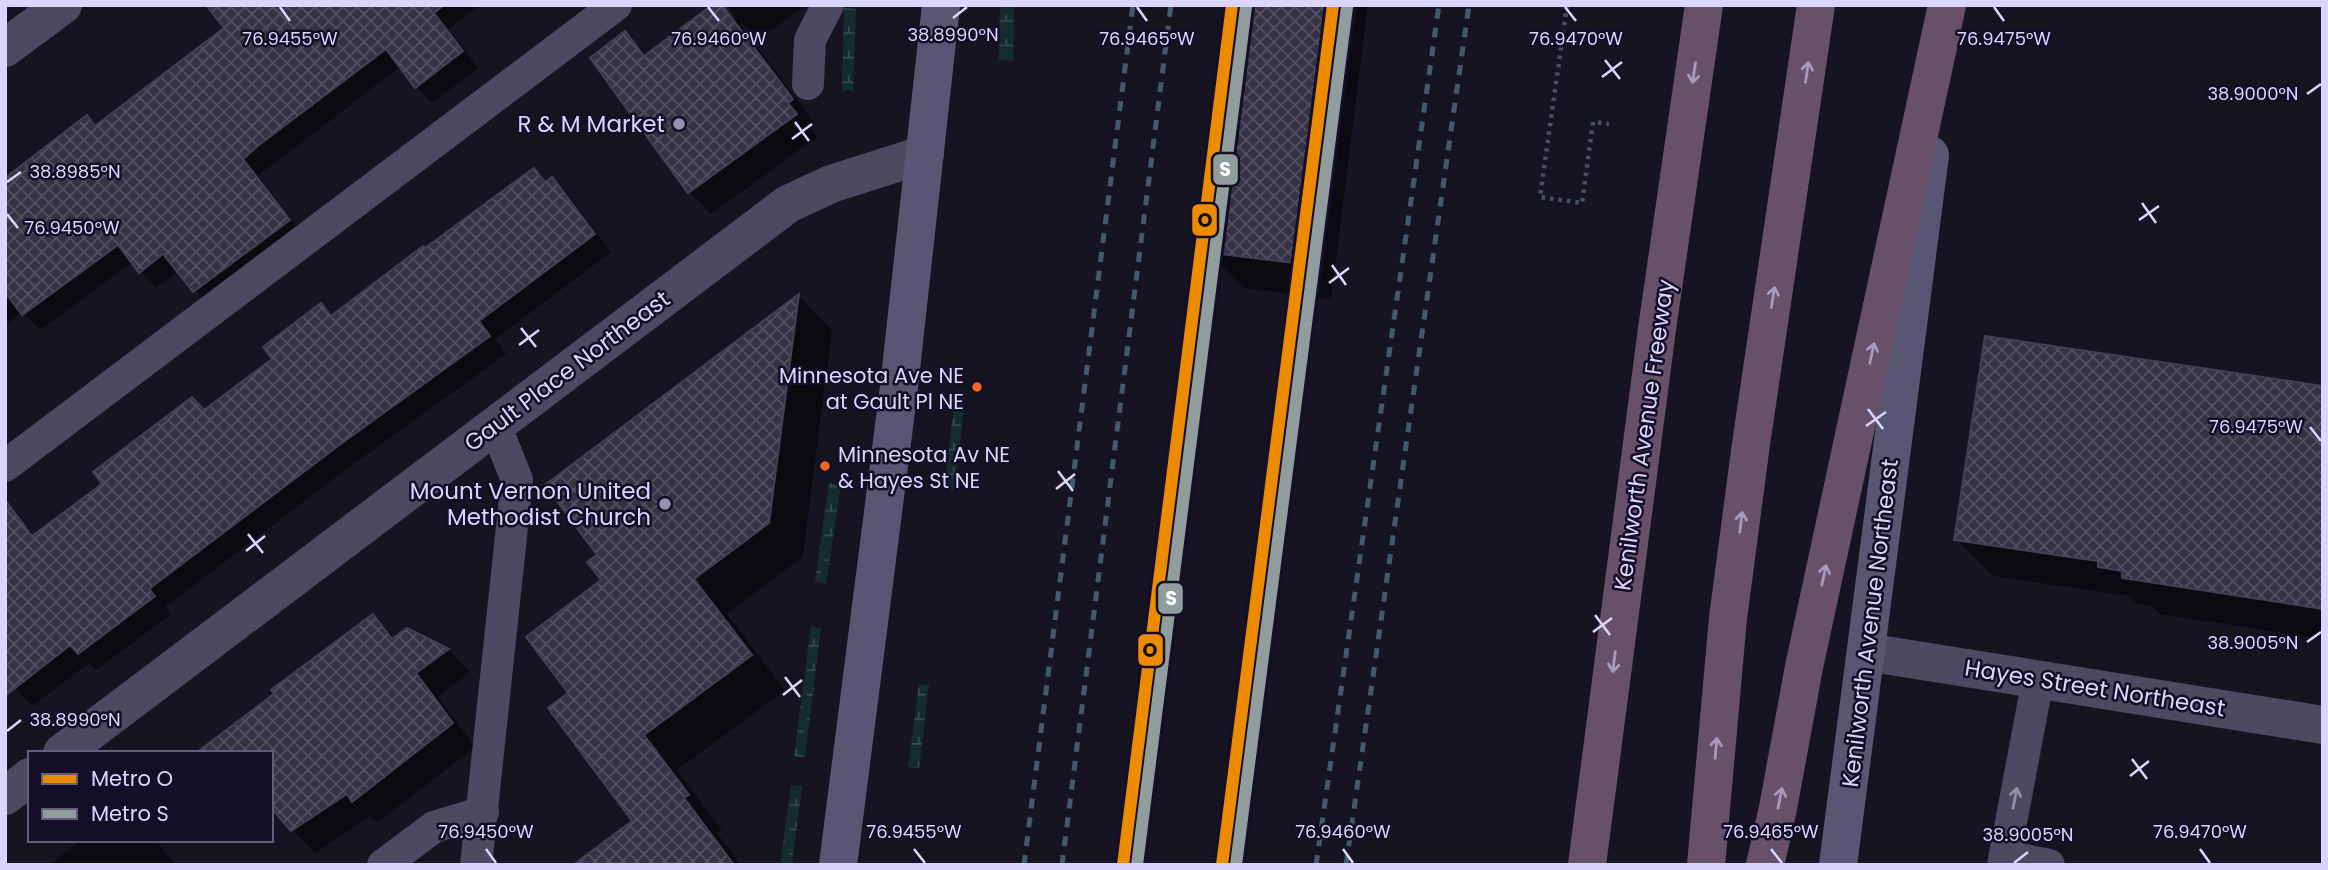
<svg xmlns="http://www.w3.org/2000/svg" width="2328" height="870" font-family="Poppins,sans-serif">
	<defs>
		<pattern id="wetland-marsh" width="20" height="14" patternUnits="userSpaceOnUse" patternTransform="scale(1.75)"><rect width="20" height="14" fill="#142c2e"/><path d="M1 5h8M5 5V1M11 12h8M15 12V8" fill="none" stroke="#364a4d"/></pattern>
		<pattern id="building-cross-hatch" width="8" height="8" patternUnits="userSpaceOnUse" patternTransform="scale(1.75)"><rect width="8" height="8" fill="#353243"/><path d="M0 0l8 8M0 8l8-8" fill="none" stroke="#524f5f"/></pattern>
	</defs>
	<rect width="100%" height="100%" fill="#171421"/>
	<g fill="url(#wetland-marsh)">
		<polygon points="1000,5 1014,5 1013,61 999,60"/>
		<polygon points="844,8 856,9 853,91 842,90"/>
		<polygon points="956,390 966,392 954,490 944,489"/>
		<polygon points="829,483 841,485 826,584 815,582"/>
		<polygon points="811,626 821,628 805,758 794,756"/>
		<polygon points="919,684 929,685 919,768 908,767"/>
		<polygon points="791,785 802,786 792,865 780,865"/>
	</g>
	<g fill="#0007">
		<polygon points="240,5 480,5 449,29 478,68 432,103 416,87 401,66 258,176 305,237 211,307 178,271 156,288 133,262 40,330 22,312 5,325 5,181 87,118 96,127 226,28"/>
		<polygon points="721,5 734,18 736,17 727,5 806,5 759,40 743,24 741,25 813,121 809,125 817,137 711,214 690,192 592,58 625,33 648,56"/>
		<polygon points="1237,5 1368,5 1331,299 1243,288 1206,251"/>
		<polygon points="534,170 547,182 551,179 569,196 611,252 495,339 506,354 355,463 165,607 171,614 96,670 89,663 32,706 15,688 13,513 35,536 275,359 321,305 332,317"/>
		<polygon points="799,296 832,330 803,557 727,614 785,690 677,770 722,830 717,833 741,865 576,865 635,821 570,693 604,580 600,555"/>
		<polygon points="2323,388 2323,639 2160,614 2152,606 2137,604 2129,596 1993,576 1956,539"/>
		<polygon points="373,616 395,639 407,630 448,650 470,672 438,697 475,747 377,823 370,816 315,853 292,830"/>
		<polygon points="81,840 156,840 175,865 48,865"/>
	</g>
	<g fill="url(#building-cross-hatch)" stroke="#443f54" stroke-width="2">
		<polygon points="206,5 444,5 434,13 463,51 415,88 386,49 259,145 243,159 290,220 193,292 163,254 139,273 118,245 22,315 5,292 5,178 87,115 95,126 224,28"/>
		<polygon points="712,5 722,5 793,99 788,103 797,114 688,193 590,58 625,31 644,56"/>
		<polygon points="1235,5 1327,5 1294,263 1204,252"/>
		<polygon points="534,168 545,182 552,177 595,234 479,321 490,336 338,446 149,589 155,596 78,654 71,646 69,646 5,696 5,500 32,536 102,484 93,472 192,397 204,410 272,359 263,347 321,303 331,316 423,246 425,248"/>
		<polygon points="799,294 769,523 694,579 752,655 644,735 689,795 684,798 734,865 573,865 632,821 548,708 568,693 526,637 601,580 587,562 597,555 545,485"/>
		<polygon points="1985,336 2323,386 2323,609 2122,578 2122,571 2098,567 2098,561 1954,540"/>
		<polygon points="373,614 392,639 407,628 449,649 416,673 453,723 352,802 347,794 291,831 271,808 271,753 196,753 274,694 271,690"/>
	</g>
	<g fill="none" stroke-linecap="round" stroke-linejoin="round">
		<polyline stroke="#465261" stroke-width="4.5" stroke-dasharray="3.5 5" stroke-linecap="butt" points="1567,5 1540,197 1582,203 1593,122 1609,124"/>
		<g stroke="#4b4a61" stroke-width="32">
			<polyline points="808,84 810,40 828,5"/>
			<polyline points="5,466 616,5"/>
			<polyline points="2005,856 2049,865"/>
			<polyline points="383,865 434,827 483,812"/>
			<polyline points="476,865 517,480 495,425"/>
			<polyline points="2003,865 2038,679"/>
		</g>
		<g stroke="#4b4a61" stroke-width="38">
			<polyline points="5,48 63,5"/>
			<polyline points="1866,652 2323,725"/>
			<polyline points="62,753 788,204 831,184 925,154"/>
			<polyline points="5,796 30,777"/>
		</g>
		<g stroke="#585673" stroke-width="38">
			<polyline points="838,865 899,387 941,5"/>
			<polyline points="1838,865 1930,155"/>
		</g>
		<g stroke="#675169" stroke-width="38">
			<polyline points="1587,865 1657,329 1704,5"/>
			<polyline points="1706,865 1728,618 1751,444 1816,5"/>
			<polyline points="1765,865 1778,808 1804,667 1947,5"/>
		</g>
		<g stroke="#45596a" stroke-width="5" stroke-dasharray="10 9" stroke-linecap="butt">
			<polyline points="1024,865 1133,5"/>
			<polyline points="1062,865 1171,5"/>
			<polyline points="1316,865 1439,5"/>
			<polyline points="1346,865 1469,5"/>
		</g>
		<g stroke="#140f26" stroke-width="18">
			<g id="metro-1">
				<polyline points="1123,865 1232,5"/>
				<polyline points="1222,865 1333,5"/>
			</g>
		</g>
		<g stroke="#140f26" stroke-width="18">
			<g id="metro-2">
				<polyline points="1137,865 1246,7"/>
				<polyline points="1236,865 1347,7"/>
			</g>
		</g>
		<use href="#metro-1" stroke="#ed8b00" stroke-width="12"/>
		<use href="#metro-2" stroke="#919d9d" stroke-width="12"/>
	</g>
	<defs><path id="oneway-shaft" d="M-6 0H5M1.5-3L5.5 0L1.5 3" fill="none" stroke-width="1.6" stroke-linecap="round" stroke-linejoin="round" transform="scale(1.75)"/></defs>
	<g stroke="#a79abb">
		<use href="#oneway-shaft" transform="translate(1807 72) rotate(-82)"/>
		<use href="#oneway-shaft" transform="translate(1694 73) rotate(98)"/>
		<use href="#oneway-shaft" transform="translate(1773 297) rotate(-81)"/>
		<use href="#oneway-shaft" transform="translate(1872 353) rotate(-78)"/>
		<use href="#oneway-shaft" transform="translate(1741 522) rotate(-83)"/>
		<use href="#oneway-shaft" transform="translate(1824 575) rotate(-78)"/>
		<use href="#oneway-shaft" transform="translate(1614 662) rotate(97)"/>
		<use href="#oneway-shaft" transform="translate(1716 748) rotate(-85)"/>
		<use href="#oneway-shaft" transform="translate(1780 798) rotate(-79)"/>
	</g>
	<use stroke="#9390b0" href="#oneway-shaft" transform="translate(2015 798) rotate(-79)"/>
	<path fill="none" stroke="#dbd5fe" stroke-width="2.5" d="M280,7l10,14M708,7l11,14M1137,7l10,14M1565,7l11,14M1994,7l10,14M953,18l14,-11M1605,60l15,19M1602,77l20,-15M2307,94l14,-10M795,122l14,19M792,139l20,-15M7,182l14,-10M2142,203l14,20M7,214l11,14M2139,220l20,-14M1332,265l14,20M1329,283l20,-15M521,328l15,19M519,345l20,-15M1868,409l15,20M1866,426l20,-14M2310,427l11,14M1058,471l15,20M1056,489l19,-15M248,534l15,19M246,551l19,-15M1595,615l15,20M1593,632l19,-14M2307,642l14,-10M785,677l15,20M783,695l19,-15M7,731l14,-11M2132,759l15,20M2130,776l19,-15M486,849l10,14M914,849l11,14M1343,849l10,14M1771,849l11,14M2200,849l10,14M2014,863l14,-11"/>
	<g fill="#9691b1" stroke="#140f26" stroke-width="2.5">
		<circle cx="679" cy="124" r="7"/>
		<circle cx="665" cy="504" r="7"/>
	</g>
	<g fill="#f26522" stroke="#140f26" stroke-width="2.5">
		<circle cx="977" cy="387" r="6"/>
		<circle cx="825" cy="466" r="6"/>
	</g>
	<g text-anchor="middle" dominant-baseline="central" stroke-width="5" stroke-linejoin="round" paint-order="stroke">
		<g font-size="21" fill="#dbd5fe" stroke="#140f26" text-anchor="end">
			<text x="964" y="375">Minnesota Ave NE<tspan x="964" dy="26">at Gault Pl NE</tspan></text>
			<text x="838" y="454" text-anchor="start">Minnesota Av NE<tspan x="838" dy="26">&amp; Hayes St NE</tspan></text>
		</g>
		<g font-size="23" fill="#dbd5fe" stroke="#140f26" text-anchor="end">
			<text x="665" y="124">R &amp; M Market</text>
			<text x="651" y="491">Mount Vernon United<tspan x="651" dy="26">Methodist Church</tspan></text>
		</g>
		<g font-size="23" fill="#dbd5fe" stroke="#140f26">
			<text transform="translate(567 371) rotate(-37)">Gault Place Northeast</text>
			<text transform="translate(1644 435) rotate(-82)">Kenilworth Avenue Freeway</text>
			<text transform="translate(1870 623) rotate(-83)">Kenilworth Avenue Northeast</text>
			<text transform="translate(2095 688) rotate(9)">Hayes Street Northeast</text>
		</g>
	</g>
	<g font-size="18" text-anchor="middle" fill="#dbd5fe" stroke="#140f26" stroke-width="5" stroke-linejoin="round" paint-order="stroke">
		<text x="953" y="41">38.8990°N</text>
		<text x="290" y="45">76.9455°W</text>
		<text x="719" y="45">76.9460°W</text>
		<text x="1147" y="45">76.9465°W</text>
		<text x="2004" y="45">76.9475°W</text>
		<text x="1576" y="45">76.9470°W</text>
		<text x="2253" y="100">38.9000°N</text>
		<text x="75" y="178">38.8985°N</text>
		<text x="72" y="234">76.9450°W</text>
		<text x="2256" y="433">76.9475°W</text>
		<text x="2253" y="649">38.9005°N</text>
		<text x="75" y="726">38.8990°N</text>
		<text x="486" y="838">76.9450°W</text>
		<text x="914" y="838">76.9455°W</text>
		<text x="1343" y="838">76.9460°W</text>
		<text x="1771" y="838">76.9465°W</text>
		<text x="2200" y="838">76.9470°W</text>
		<text x="2028" y="841">38.9005°N</text>
	</g>
	<g stroke="#140f26" stroke-width="2.5">
		<rect x="1212" y="153" width="27" height="33" rx="7" fill="#919d9d"/>
		<rect x="1191" y="203" width="27" height="34" rx="7" fill="#ed8b00"/>
		<rect x="1157" y="582" width="27" height="33" rx="7" fill="#919d9d"/>
		<rect x="1137" y="633" width="27" height="34" rx="7" fill="#ed8b00"/>
	</g>
	<g font-size="19" text-anchor="middle" font-weight="bold" fill="#fff">
		<text x="1225" y="176">S</text>
		<text x="1171" y="605">S</text>
	</g>
	<g font-size="19" text-anchor="middle" font-weight="bold" fill="#111">
		<text x="1205" y="227">O</text>
		<text x="1150" y="657">O</text>
	</g>
	<rect width="2328" height="870" fill="none" stroke="#dbd5fe" stroke-width="14"/>
	<rect x="28" y="751" width="245" height="91" fill="#140f26" stroke="#645e7c" stroke-width="2"/>
	<rect x="42" y="774" width="35" height="10" fill="#ed8b00" stroke="#645e7c" stroke-width="2"/>
	<text x="91" y="786" font-size="21" fill="#dbd5fe">Metro O</text>
	<rect x="42" y="809" width="35" height="10" fill="#919d9d" stroke="#645e7c" stroke-width="2"/>
	<text x="91" y="821" font-size="21" fill="#dbd5fe">Metro S</text>
</svg>
